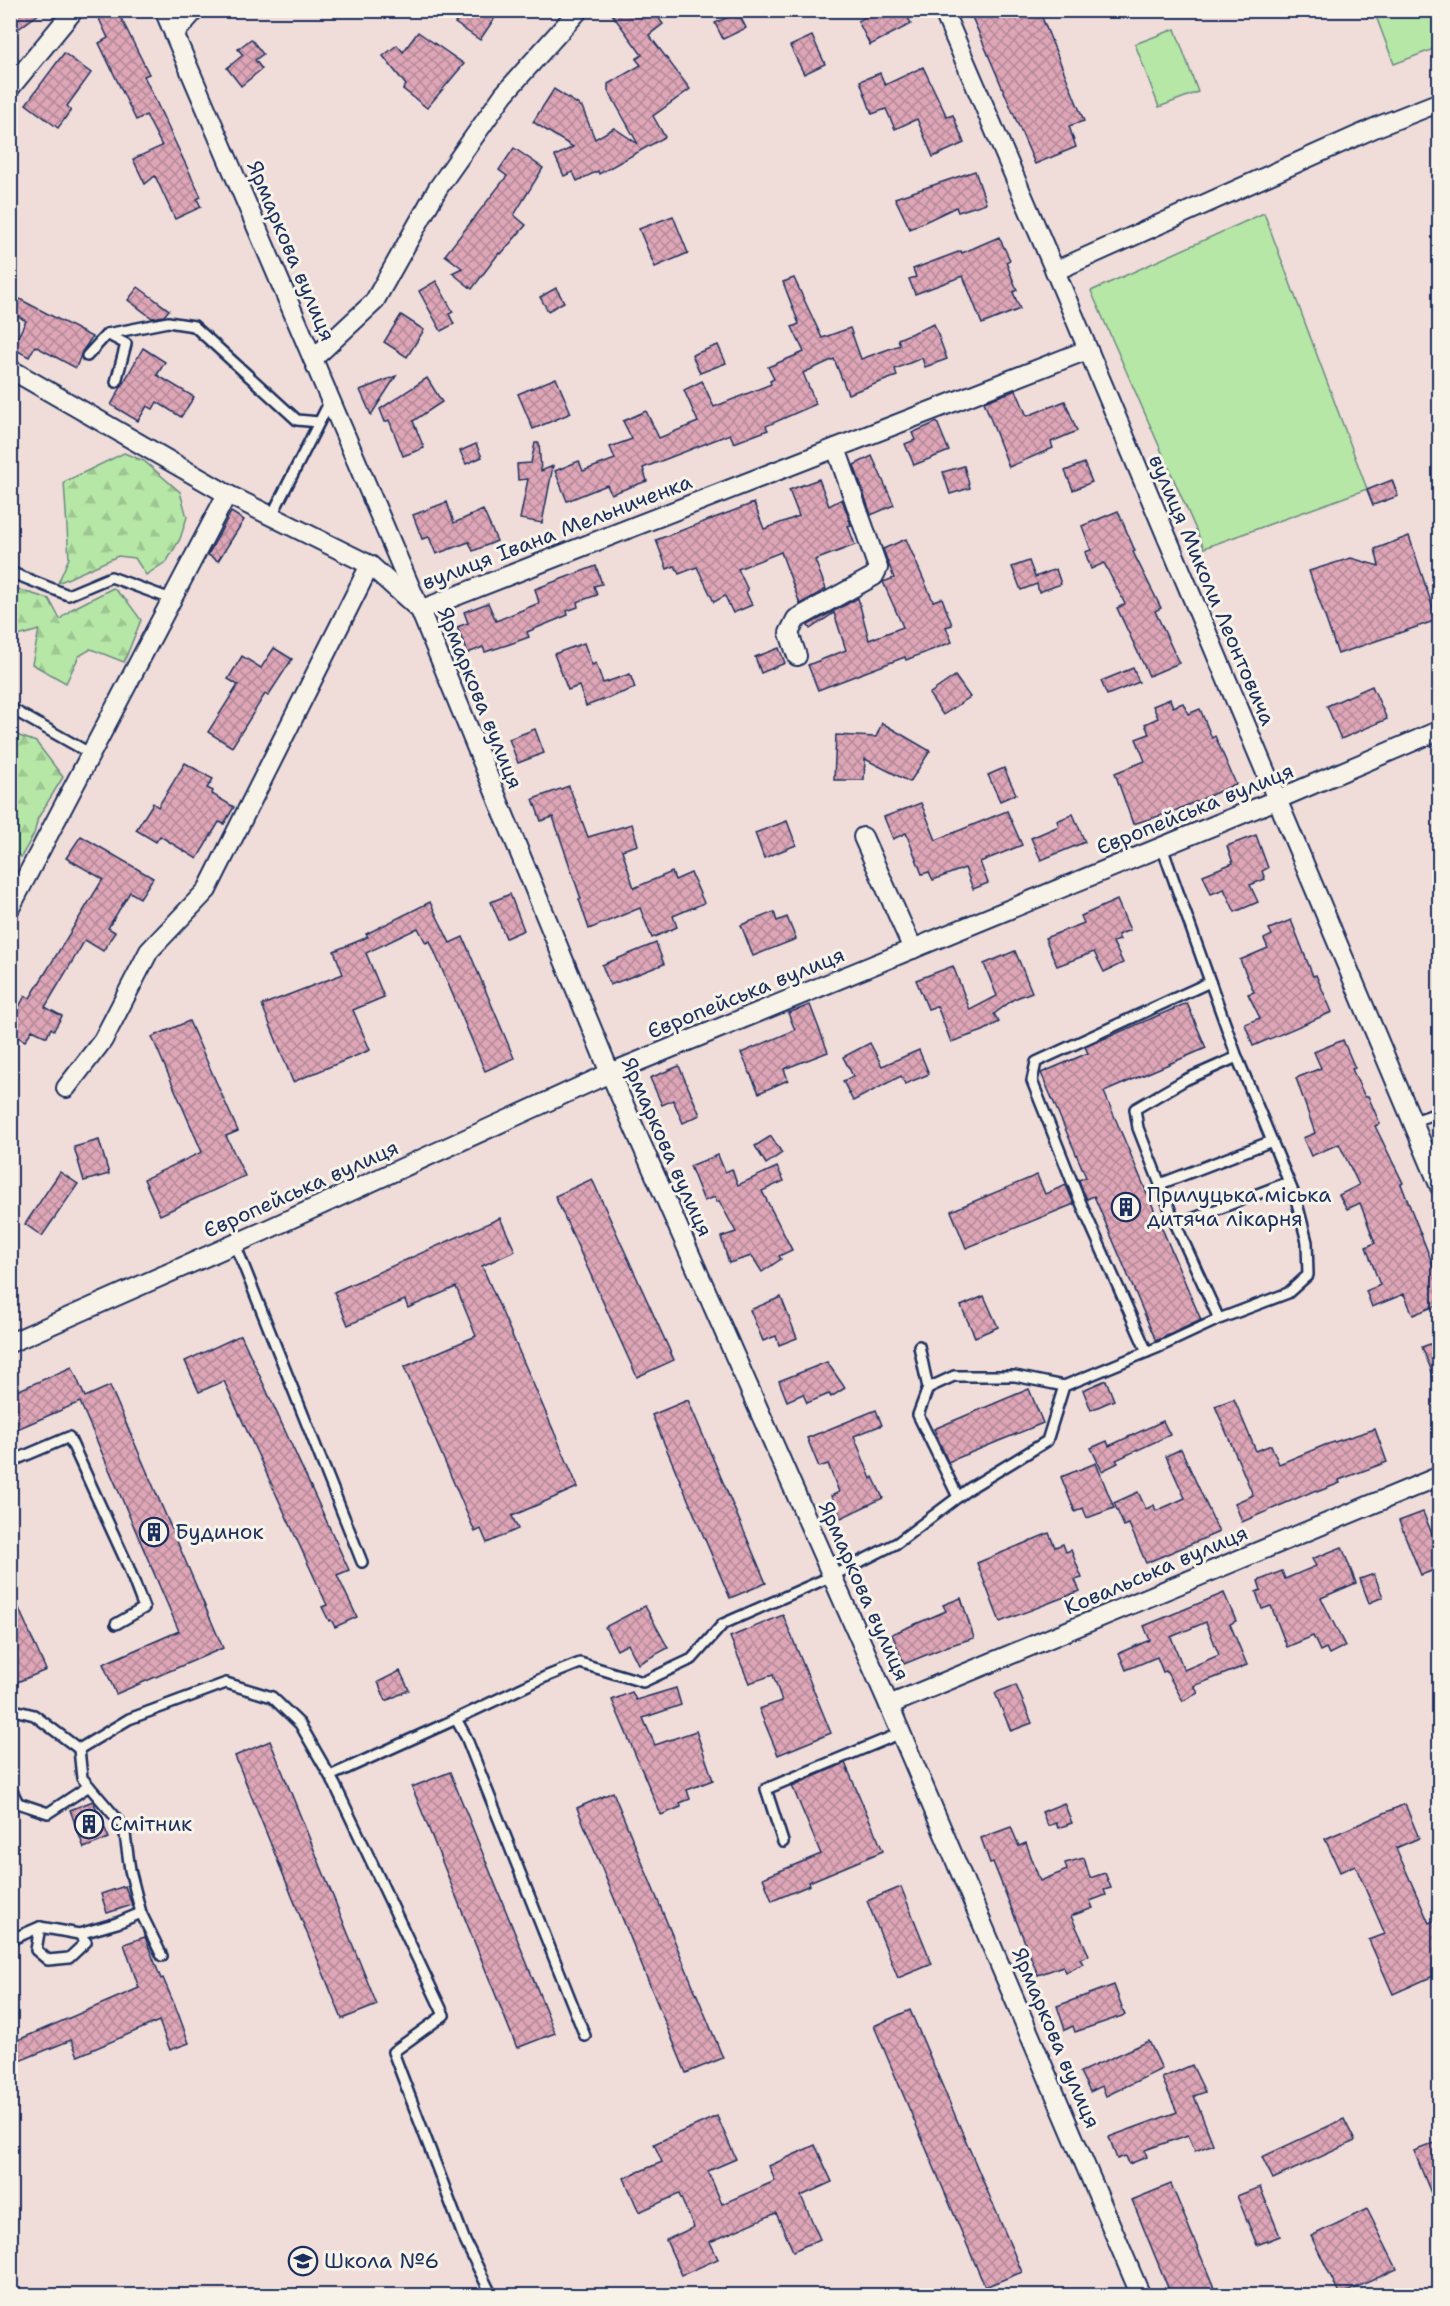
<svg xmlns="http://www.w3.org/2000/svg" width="1450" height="2306" font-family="'Shantell Sans',sans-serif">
	<defs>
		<pattern id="forest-firs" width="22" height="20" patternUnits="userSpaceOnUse" patternTransform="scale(1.5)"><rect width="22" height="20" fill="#b7e7a6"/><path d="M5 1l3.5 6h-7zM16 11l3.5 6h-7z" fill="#9dc691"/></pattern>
		<pattern id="building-cross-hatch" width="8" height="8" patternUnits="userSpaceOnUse" patternTransform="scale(1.5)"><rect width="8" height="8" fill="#dea6b7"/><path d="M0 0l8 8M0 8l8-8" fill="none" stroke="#b38898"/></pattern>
	</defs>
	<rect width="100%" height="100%" fill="#f0dcd9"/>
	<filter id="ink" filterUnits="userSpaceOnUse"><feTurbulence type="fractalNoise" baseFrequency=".0167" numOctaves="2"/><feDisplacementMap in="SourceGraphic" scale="12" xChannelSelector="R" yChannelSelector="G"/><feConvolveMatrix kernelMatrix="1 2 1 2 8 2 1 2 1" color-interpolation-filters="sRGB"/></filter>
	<g filter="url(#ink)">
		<g fill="#b7e7a6" stroke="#698b82" stroke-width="1.5">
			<polygon points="1374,11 1439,11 1439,47 1394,64"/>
			<polygon points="1175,29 1198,92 1159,107 1135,44"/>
			<polygon points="1264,213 1367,489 1204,548 1091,291"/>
		</g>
		<g fill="url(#forest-firs)" stroke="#698b82" stroke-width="1.5">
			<polygon points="124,453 144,461 180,492 187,517 180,539 167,561 146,575 135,558 118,556 58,583 69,558 64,482"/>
			<polygon points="10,587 49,599 60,619 72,609 113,588 127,601 141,620 124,662 91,649 79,656 66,683 32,664 39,630 11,638"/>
			<polygon points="11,733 36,742 63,777 38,818 34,834 21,857 11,849"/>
		</g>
		<g fill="url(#building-cross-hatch)" stroke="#1b2f5e" stroke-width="1.5" fill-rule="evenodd">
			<polygon points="10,10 44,10 10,35"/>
			<polygon points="95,10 117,10 149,74 144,76 201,197 197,199 201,207 175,219 155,176 145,184 133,159 162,146 146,115 136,120 99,43 108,38"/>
			<polygon points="464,10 500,10 480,40 455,23"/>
			<polygon points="609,10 653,10 663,24 649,35 690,89 653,116 665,137 599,174 598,171 577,181 573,172 564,176 555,156 573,147 533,122 554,89 582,107 595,139 614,128 638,144 608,90 608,84 641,65 636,59 642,55"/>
			<polygon points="878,10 905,10 911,24 870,45 858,21"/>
			<polygon points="969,10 1039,10 1084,121 1069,126 1076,147 1035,164"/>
			<polygon points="738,12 746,28 723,39 715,23"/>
			<polygon points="418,32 464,64 427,108 403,89 406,85 383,56 397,45 403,52"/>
			<polygon points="812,36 825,64 804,74 790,46"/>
			<polygon points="251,39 263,54 255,60 262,69 241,86 227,68 243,55 238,49"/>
			<polygon points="64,53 91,73 67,106 71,110 58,128 26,104"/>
			<polygon points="923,67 947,117 953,115 964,143 933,157 917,119 895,129 886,109 872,114 860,81 880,73 885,85"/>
			<polygon points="514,148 543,168 514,215 526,225 501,254 499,253 472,289 452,273 462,268 445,255 507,176 499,170"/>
			<polygon points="975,171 986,203 958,212 956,207 910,229 895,198"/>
			<polygon points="673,216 688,253 655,267 639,229"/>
			<polygon points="999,237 1010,260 1006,262 1017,290 1013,292 1020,309 982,324 963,276 915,294 909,279 916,277 913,269 961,251 962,253"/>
			<polygon points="794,278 822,338 850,328 861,359 900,345 898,339 934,324 947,359 925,367 922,358 895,369 897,376 848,394 834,359 803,373 816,404 766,426 768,430 734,443 730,434 643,468 647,481 611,494 607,485 567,501 555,471 579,461 583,471 615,459 610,447 632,439 623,421 646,411 659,438 698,422 684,390 702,381 714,407 771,384 770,381 774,379 768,367 804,352 792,327 799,324 783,282"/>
			<polygon points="436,281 453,312 449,314 454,324 441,331 419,291"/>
			<polygon points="138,287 169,310 164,316 152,318 128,300"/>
			<polygon points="556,288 564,302 548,311 540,297"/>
			<polygon points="10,294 92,337 82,352 76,368 35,346 29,357 12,348 26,321 10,311"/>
			<polygon points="401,315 424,330 407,357 384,342"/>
			<polygon points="718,345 726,363 700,373 692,355"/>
			<polygon points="143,348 165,362 157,375 194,397 181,417 157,402 153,409 147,406 138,421 111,405"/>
			<polygon points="396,376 371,415 360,390"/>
			<polygon points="427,378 442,402 413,421 424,448 403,456 389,420 385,422 380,409"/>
			<polygon points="556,378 571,413 533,429 518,394"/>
			<polygon points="1016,390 1027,416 1065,401 1077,431 1051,442 1053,448 1009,467 984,402"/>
			<polygon points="937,422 949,451 914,465 905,444 915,440 912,433"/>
			<polygon points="535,443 539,443 541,471 553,466 542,523 520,519 528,479 518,480 517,464 531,463"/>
			<polygon points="476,444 482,457 466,464 460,451"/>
			<polygon points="872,456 894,505 871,515 854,465"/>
			<polygon points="1084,463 1092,482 1073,490 1065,471"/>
			<polygon points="964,466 970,488 950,494 943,472"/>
			<polygon points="819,479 829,506 842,499 851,525 848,526 855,545 815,560 826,589 800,604 781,552 738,569 748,590 746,592 752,605 733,613 725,596 714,602 697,567 679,574 675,566 667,569 656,540 754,503 764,529 799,516 789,490"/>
			<polygon points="1392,480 1398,496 1373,505 1367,490"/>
			<polygon points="447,502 454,523 483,510 497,541 473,551 469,542 436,554 429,537 422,539 413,515"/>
			<polygon points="1118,511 1135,551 1133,552 1161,608 1155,611 1179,663 1149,676 1117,608 1125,604 1104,563 1091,569 1085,552 1091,550 1082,526"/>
			<polygon points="231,512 244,520 218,561 208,555"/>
			<polygon points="1409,536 1437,620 1338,654 1309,571 1351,558 1379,566 1375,549"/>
			<polygon points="906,539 933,601 942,598 952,625 946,627 952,642 906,660 905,657 818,690 808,665 846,650 834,613 810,629 808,625 858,598 869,640 903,627 883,582 894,578 883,549"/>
			<polygon points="1029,561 1035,577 1056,569 1061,584 1039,592 1037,584 1021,590 1012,567"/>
			<polygon points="596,566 602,584 594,586 597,595 577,602 578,607 567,611 568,615 527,632 529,637 510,644 485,652 483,647 468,653 457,627 468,623 464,612 488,603 496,621 539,603 535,589"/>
			<polygon points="584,643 592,665 596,663 603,683 630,674 635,688 586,706 579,686 568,690 554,654"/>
			<polygon points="274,648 292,659 268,696 265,694 232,747 208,732 238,685 228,679 242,656 261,668"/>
			<polygon points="779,648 785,663 761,673 755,657"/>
			<polygon points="1133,668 1139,682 1107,695 1101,681"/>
			<polygon points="955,676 970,697 943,715 929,694"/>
			<polygon points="1372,686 1387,719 1341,739 1327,706"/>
			<polygon points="1170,699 1173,707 1183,703 1188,714 1200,709 1212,738 1215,736 1236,784 1172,812 1133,824 1115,773 1145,761 1136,739 1149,734 1145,724 1158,718 1153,706"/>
			<polygon points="882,723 930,751 910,782 865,759 864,780 834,780 836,735 876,737"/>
			<polygon points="535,729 544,753 518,763 509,739"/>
			<polygon points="185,763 213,779 207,788 213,791 212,794 234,807 224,824 219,822 197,859 160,836 156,842 136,830 153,803 158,807"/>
			<polygon points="1004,768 1016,794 1000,801 988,775"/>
			<polygon points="569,786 588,837 632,824 638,845 622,850 634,888 672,872 675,880 691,873 704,903 673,916 677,927 652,938 640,908 589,929 579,899 581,899 553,817 541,821 533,799"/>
			<polygon points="921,803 936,840 1007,811 1022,845 980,862 988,883 973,889 965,868 933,880 929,872 922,874 906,833 893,839 884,817"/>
			<polygon points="1073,814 1085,842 1041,860 1031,838 1059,826 1057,821"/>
			<polygon points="787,821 796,845 764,858 755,833"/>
			<polygon points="1256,835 1268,868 1262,871 1265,879 1250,885 1258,902 1235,912 1224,889 1211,894 1203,875 1233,863 1227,846"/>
			<polygon points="81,836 153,878 140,898 130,892 108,928 115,932 103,951 85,940 45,1007 62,1016 54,1030 51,1028 47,1037 32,1030 25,1041 10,1033 10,1023 25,996 30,998 103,879 66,858"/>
			<polygon points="510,894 524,930 506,938 491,902"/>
			<polygon points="1117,900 1130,930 1118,935 1120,940 1113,942 1123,963 1104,972 1094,952 1057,966 1045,938 1084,923 1081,916"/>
			<polygon points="430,902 450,943 463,937 514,1058 485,1071 430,941 426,943 418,928 366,953 384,997 353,1010 370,1050 293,1082 262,1005 343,974 334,951 368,937 366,934"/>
			<polygon points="774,912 777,921 787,917 796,939 753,956 741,925"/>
			<polygon points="1291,920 1313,976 1316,975 1332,1012 1253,1046 1245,1024 1260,1018 1248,994 1254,992 1240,960 1268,948 1264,939 1272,935 1269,929"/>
			<polygon points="656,943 664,964 610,985 602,965"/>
			<polygon points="1015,951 1032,992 1014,999 994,1014 999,1022 983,1031 951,1042 937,1006 928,1009 916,980 953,966 970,1010 997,996 984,964"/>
			<polygon points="1187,1003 1206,1048 1104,1092 1201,1320 1156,1341 1094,1196 1087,1199 1083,1191 1079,1180 1086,1177 1041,1073 1088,1053 1085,1047"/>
			<polygon points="810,1005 828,1052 784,1069 788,1080 759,1093 741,1053 795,1030 788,1013"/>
			<polygon points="189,1021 238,1131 226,1136 245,1176 160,1215 144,1179 202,1152 152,1037"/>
			<polygon points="1343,1040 1355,1068 1352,1069 1365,1097 1368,1096 1380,1124 1375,1126 1403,1183 1401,1184 1435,1270 1440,1268 1440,1304 1413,1315 1404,1294 1372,1307 1366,1291 1380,1285 1366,1247 1375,1243 1360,1203 1347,1209 1339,1195 1359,1185 1339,1144 1311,1156 1303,1138 1315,1133 1296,1078 1321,1068 1314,1052"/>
			<polygon points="870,1043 882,1066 919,1050 929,1074 905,1084 901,1076 853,1101 843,1081 853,1076 843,1057"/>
			<polygon points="679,1066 700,1115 683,1123 673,1100 662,1105 650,1078"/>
			<polygon points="771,1136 782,1153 766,1164 755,1146"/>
			<polygon points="99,1140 109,1174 84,1181 74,1147"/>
			<polygon points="718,1155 725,1172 732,1169 738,1185 777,1167 784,1181 762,1191 792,1250 779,1256 781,1259 762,1272 752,1256 729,1263 721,1237 736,1232 719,1201 717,1202 715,1197 704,1201 690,1166"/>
			<polygon points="60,1172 78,1184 42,1236 25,1224"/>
			<polygon points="1037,1175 1045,1194 1066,1185 1074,1204 966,1248 951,1211"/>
			<polygon points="592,1179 674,1360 637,1377 555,1196"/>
			<polygon points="500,1218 515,1251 482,1266 578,1487 512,1516 518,1529 487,1543 481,1529 475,1532 404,1367 476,1336 456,1287 408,1308 405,1300 348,1325 334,1292"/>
			<polygon points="984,1296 998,1327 975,1337 961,1306"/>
			<polygon points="781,1297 797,1338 779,1345 776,1336 763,1341 750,1310"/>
			<polygon points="241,1335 349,1570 337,1575 357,1617 335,1627 331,1620 329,1621 322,1607 327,1605 224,1381 199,1392 185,1361"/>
			<polygon points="1440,1340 1440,1389 1439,1389 1422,1347"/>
			<polygon points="827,1362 845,1388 831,1397 829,1394 807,1403 803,1394 787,1401 779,1381"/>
			<polygon points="72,1367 85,1397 110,1386 223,1648 116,1694 103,1664 179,1631 80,1402 10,1432 10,1394"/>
			<polygon points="1106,1380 1114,1400 1091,1410 1083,1390"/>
			<polygon points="1029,1389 1043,1423 948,1462 934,1429"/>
			<polygon points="1234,1399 1256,1451 1271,1445 1279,1464 1325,1445 1375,1429 1387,1462 1339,1480 1340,1483 1317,1492 1316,1490 1242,1522 1235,1503 1253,1495 1215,1406"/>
			<polygon points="688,1400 766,1583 730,1598 652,1415"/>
			<polygon points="876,1410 882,1425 854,1436 871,1479 873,1477 883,1498 841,1518 831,1496 839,1492 828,1464 819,1467 807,1438"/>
			<polygon points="1163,1421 1170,1435 1116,1460 1118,1463 1102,1471 1091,1448 1107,1441 1109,1446"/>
			<polygon points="1181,1449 1219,1532 1146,1563 1129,1524 1124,1526 1114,1503 1138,1492 1146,1509 1154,1505 1156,1511 1185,1498 1166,1456"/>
			<polygon points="1096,1463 1114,1508 1087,1518 1083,1508 1075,1512 1061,1477"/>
			<polygon points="1423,1512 1440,1553 1440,1568 1421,1575 1399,1521"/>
			<polygon points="1049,1533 1055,1547 1063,1544 1066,1552 1071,1550 1082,1578 1075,1580 1080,1591 1000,1622 977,1563"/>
			<polygon points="1342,1547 1356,1583 1321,1598 1345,1646 1329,1654 1326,1648 1320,1651 1313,1636 1287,1647 1271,1606 1262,1609 1256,1592 1261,1590 1258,1581 1282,1571 1285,1579 1316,1566 1312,1559"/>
			<polygon points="1374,1574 1383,1597 1369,1603 1360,1579"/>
			<polygon points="10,1588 46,1670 10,1685"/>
			<path d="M1224,1593l12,28 -6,3 17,41 -53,21 4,7 -15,8 -17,-30 -3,1 -6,-15 -31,13 -7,-17 31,-13 -6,-14zM1206,1622l13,33 -35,15 -13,-33z"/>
			<polygon points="961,1598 974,1638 948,1646 904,1664 892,1634 946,1611 943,1605"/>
			<polygon points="645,1606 668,1648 638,1664 628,1644 617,1650 605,1627"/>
			<polygon points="783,1615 831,1733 778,1755 759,1709 782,1701 773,1675 749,1683 730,1637"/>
			<polygon points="400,1671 409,1690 386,1701 378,1682"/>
			<polygon points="1016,1685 1032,1723 1011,1731 995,1693"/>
			<polygon points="676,1688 681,1705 643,1718 655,1745 696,1731 713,1780 687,1790 690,1799 680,1803 681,1807 661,1815 612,1700 632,1692 636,1700"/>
			<polygon points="270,1741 377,2005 342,2019 235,1756"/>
			<polygon points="845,1763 883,1851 809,1882 810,1885 772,1901 763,1878 821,1854 792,1786"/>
			<polygon points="450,1772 555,2033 517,2048 412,1787"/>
			<polygon points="613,1792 723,2058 686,2073 577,1808"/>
			<polygon points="93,1801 109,1838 84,1848 70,1810"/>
			<polygon points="1064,1803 1072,1823 1058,1828 1056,1823 1048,1826 1042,1812"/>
			<polygon points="1405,1804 1419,1838 1396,1848 1429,1923 1440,1918 1440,1973 1393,1994 1369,1940 1385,1934 1355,1865 1340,1872 1325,1839"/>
			<polygon points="1011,1827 1019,1846 1026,1843 1040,1881 1067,1870 1065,1863 1084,1858 1090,1878 1105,1873 1111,1888 1104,1890 1106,1895 1090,1901 1093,1908 1071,1916 1089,1955 1080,1959 1083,1964 1066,1972 1063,1966 1038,1975 993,1862 990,1863 981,1838"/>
			<polygon points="125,1886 132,1905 107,1913 101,1894"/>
			<polygon points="901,1887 932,1964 898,1978 867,1901"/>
			<polygon points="145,1937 161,1979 163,1978 178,2013 189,2043 170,2050 159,2021 78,2056 71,2040 19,2061 11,2043 139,1988 124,1944"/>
			<polygon points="1114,1985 1125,2015 1075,2032 1073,2026 1065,2030 1057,2006"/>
			<polygon points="910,2010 1022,2272 985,2287 874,2026"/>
			<polygon points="1149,2041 1162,2069 1106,2096 1102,2086 1090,2092 1080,2072"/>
			<polygon points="1192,2065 1205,2092 1194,2096 1213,2144 1195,2151 1188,2135 1145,2150 1147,2157 1129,2164 1126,2156 1117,2159 1109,2137 1177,2112 1162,2078"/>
			<polygon points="717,2116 736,2159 708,2171 722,2204 775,2181 769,2166 815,2145 832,2182 801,2196 820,2239 793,2251 776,2213 710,2242 718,2259 682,2275 666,2240 694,2227 679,2194 639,2212 624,2178 662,2162 654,2144"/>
			<polygon points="1344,2119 1355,2141 1273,2179 1262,2157"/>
			<polygon points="1440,2141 1440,2213 1439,2213 1414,2151"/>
			<polygon points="1171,2184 1217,2295 1171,2295 1132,2200"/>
			<polygon points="1260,2187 1280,2236 1257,2245 1237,2196"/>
			<polygon points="1367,2209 1397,2269 1340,2295 1311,2236"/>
		</g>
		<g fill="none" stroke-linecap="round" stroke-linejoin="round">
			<g stroke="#1b2f5e" stroke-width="14">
				<g id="lane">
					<polyline points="107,334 126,344 116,382"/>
					<polyline points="87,356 107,334 168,322 194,326 297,420 319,422"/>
					<polyline points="272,515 330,401"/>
					<polyline points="10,572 68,595 111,577 171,599"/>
					<polyline points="10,708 91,754"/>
					<polyline points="1162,847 1237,1057"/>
					<polyline points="1411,1122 1440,1112"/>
					<polyline points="1160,1184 1272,1141"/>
					<polyline points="1176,1225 1289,1182"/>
					<polyline points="235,1244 362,1562"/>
					<polyline points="919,1346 928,1388"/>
					<polyline points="1147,1352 1077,1194 1032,1081 1036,1062 1210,982"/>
					<polyline points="10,1462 69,1437 128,1566 144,1608 116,1624"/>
					<polyline points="958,1497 918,1415 928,1388 954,1376 1015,1376 1064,1386"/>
					<polyline points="10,1709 34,1715 79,1749"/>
					<polyline points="456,1719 545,1677 580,1663 643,1682 692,1659 723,1624 832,1576 897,1543 970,1488 1047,1441 1064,1386 1159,1347 1219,1319 1176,1225 1138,1128 1135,1109 1185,1080 1237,1057 1296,1199 1307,1242 1308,1275 1288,1293 1219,1319"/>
					<polyline points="330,1776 456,1719 466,1737 585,2036"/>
					<polyline points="10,1787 18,1803 48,1813 89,1786"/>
					<polyline points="783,1842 766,1789 901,1733"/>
					<polyline points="40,1927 36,1950 48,1960 69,1958 86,1942 79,1934"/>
					<polyline points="10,1940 40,1927 79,1934 117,1923 141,1913"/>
					<polyline points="162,1956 141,1913 130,1870 124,1827 82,1778 79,1749 129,1719 226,1683 272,1697 300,1724 335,1785 444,2015 393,2052 465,2241 492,2296"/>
				</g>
			</g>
			<g stroke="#1b2f5e" stroke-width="22">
				<g id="street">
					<polyline points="164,10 420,610 610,1073 889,1705 1141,2296"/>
					<polyline points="943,10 1055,271 1440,1187"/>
					<polyline points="174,34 195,10"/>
					<polyline points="10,88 74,10"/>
					<polyline points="1055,271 1379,126 1440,102"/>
					<polyline points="313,359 374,302 438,188 504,94 579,10"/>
					<polyline points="10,369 227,494 370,565 420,610 1087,350"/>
					<polyline points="797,656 789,633 796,619 874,576 878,568 836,448"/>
					<polyline points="863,837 913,949"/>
					<polyline points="10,908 227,494"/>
					<polyline points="66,1088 103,1040 149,951 207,890 370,565"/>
					<polyline points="10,1343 264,1231 610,1073 1276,800 1440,730"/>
					<polyline points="889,1705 1440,1476"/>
				</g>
			</g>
			<use href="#lane" stroke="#f7f3e8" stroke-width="9"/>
			<use href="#street" stroke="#f7f3e8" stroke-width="18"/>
		</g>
	</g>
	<defs>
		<g id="building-ring" transform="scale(1.5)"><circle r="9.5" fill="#f7f3e8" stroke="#1b2f5e" stroke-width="1.5"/><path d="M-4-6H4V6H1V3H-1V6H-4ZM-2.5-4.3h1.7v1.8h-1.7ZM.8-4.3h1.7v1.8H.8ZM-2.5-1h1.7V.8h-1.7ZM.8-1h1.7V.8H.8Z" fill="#1b2f5e"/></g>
		<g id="school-ring" transform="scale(1.5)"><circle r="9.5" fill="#f7f3e8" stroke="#1b2f5e" stroke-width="1.5"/><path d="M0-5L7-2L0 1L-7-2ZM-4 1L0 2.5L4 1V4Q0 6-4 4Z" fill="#1b2f5e"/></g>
	</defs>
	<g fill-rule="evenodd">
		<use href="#building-ring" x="1126" y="1207"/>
		<use href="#building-ring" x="154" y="1532"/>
		<use href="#building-ring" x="89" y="1824"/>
		<use href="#school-ring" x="303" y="2261"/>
	</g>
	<g text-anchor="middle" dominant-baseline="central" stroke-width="6" stroke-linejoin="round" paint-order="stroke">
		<g font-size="21" fill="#1b2f5e" stroke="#f7f3e8">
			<text transform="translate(291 251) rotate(67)">Ярмаркова вулиця</text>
			<text transform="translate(557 532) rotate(-21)">вулиця Івана Мельниченка</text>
			<text transform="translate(1212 590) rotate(67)">вулиця Миколи Леонтовича</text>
			<text transform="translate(480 698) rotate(68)">Ярмаркова вулиця</text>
			<text transform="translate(1195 809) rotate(-22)">Європейська вулиця</text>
			<text transform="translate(746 993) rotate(-22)">Європейська вулиця</text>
			<text transform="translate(667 1147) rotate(66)">Ярмаркова вулиця</text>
			<text transform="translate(301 1189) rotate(-24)">Європейська вулиця</text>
			<text transform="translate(1156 1570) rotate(-23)">Ковальська вулиця</text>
			<text transform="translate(864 1591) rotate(66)">Ярмаркова вулиця</text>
			<text transform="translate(1056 2038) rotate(67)">Ярмаркова вулиця</text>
		</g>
		<g font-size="21" fill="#1b2f5e" stroke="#f7f3e8" text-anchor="start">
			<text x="1147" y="1195">Прилуцька міська<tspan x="1147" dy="24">дитяча лікарня</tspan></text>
			<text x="175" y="1532">Будинок</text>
			<text x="110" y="1824">Смітник</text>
			<text x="324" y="2261">Школа №6</text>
		</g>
	</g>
	<rect width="1450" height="2306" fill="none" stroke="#f7f3e8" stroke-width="36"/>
	<rect x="18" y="18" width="1414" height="2270" fill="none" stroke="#1b2f5e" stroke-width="2" filter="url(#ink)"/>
</svg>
